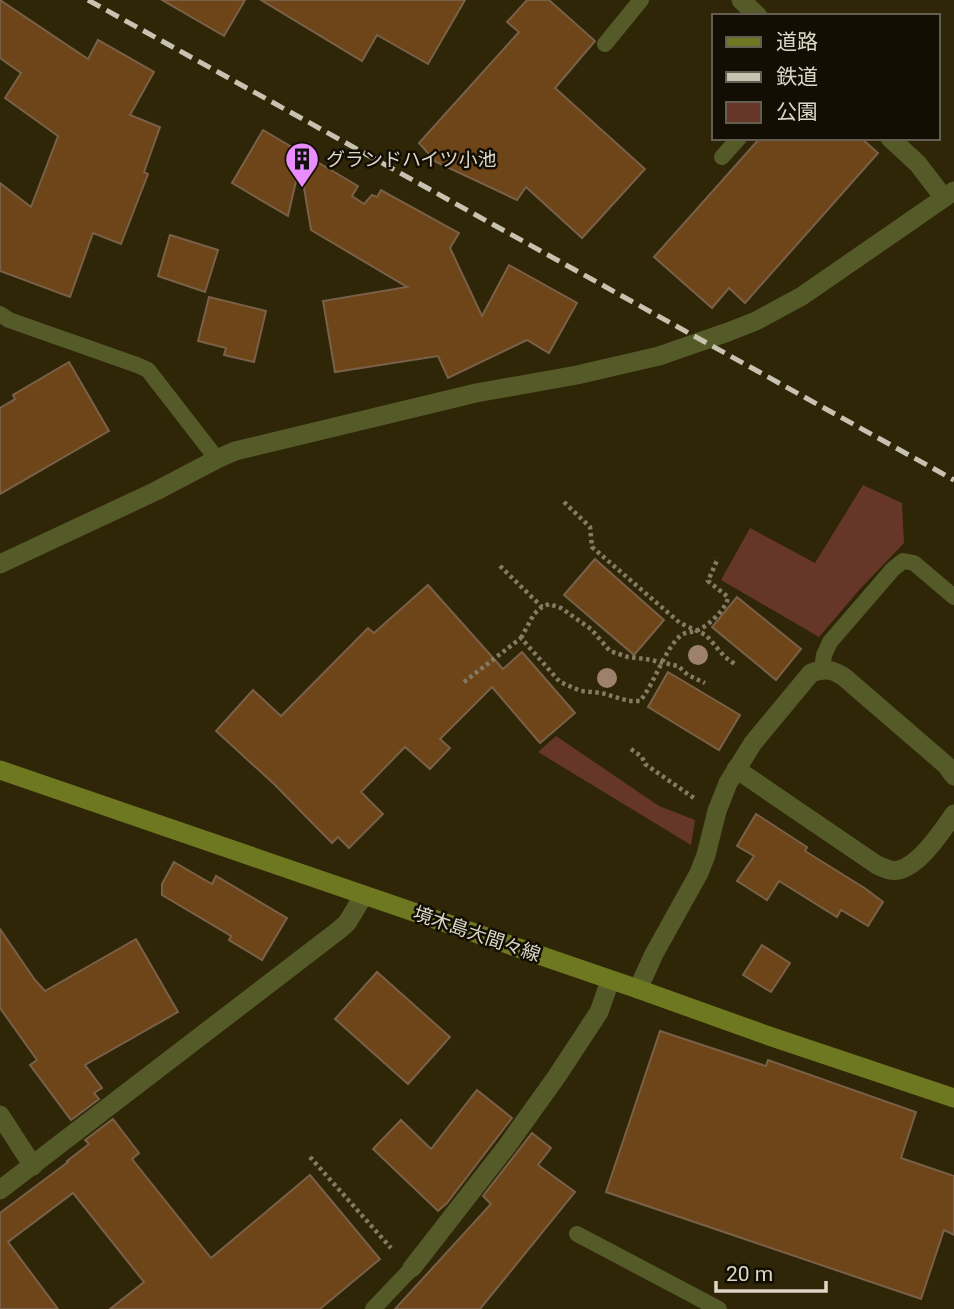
<svg xmlns="http://www.w3.org/2000/svg" width="954" height="1309" font-family="Roboto,'Noto Sans JP',sans-serif">
	<rect width="100%" height="100%" fill="#2f2507"/>
	<g fill="#663728">
		<polygon points="863,485 902,503 904,543 860,589 819,637 721,580 750,528 815,563"/>
		<polygon points="556,736 659,806 695,820 691,845 538,752"/>
	</g>
	<g fill="#6e4518" stroke="#796049" stroke-width="2">
		<polygon points="0,0 88,59 98,40 154,72 130,115 160,127 144,172 148,174 121,244 93,233 70,297 0,271 0,183 31,207 58,136 5,98 21,73 0,58"/>
		<polygon points="162,0 245,0 224,36"/>
		<polygon points="261,0 465,0 428,64 377,35 362,61"/>
		<polygon points="527,0 549,0 595,41 555,88 645,169 582,238 526,187 517,200 436,162 419,143 519,32 507,22"/>
		<polygon points="263,130 358,186 352,196 364,204 372,195 377,197 381,190 459,233 450,248 482,316 509,265 577,303 549,353 527,340 448,378 438,356 335,372 323,301 407,287 311,230 300,164 288,216 232,183"/>
		<polygon points="760,138 861,138 878,153 745,303 729,288 712,308 654,257"/>
		<polygon points="170,235 218,250 205,292 158,276"/>
		<polygon points="209,297 266,311 254,362 224,355 226,348 198,341"/>
		<polygon points="69,362 109,431 0,494 0,408 15,399 13,395"/>
		<polygon points="595,559 664,620 634,655 564,595"/>
		<polygon points="428,585 503,669 522,652 575,713 540,743 492,687 440,739 450,748 430,769 405,747 361,792 383,814 349,848 338,837 332,843 274,784 216,731 253,690 281,716 368,628 374,633"/>
		<polygon points="737,597 801,649 776,680 712,627"/>
		<polygon points="668,672 740,715 719,750 648,707"/>
		<polygon points="756,814 807,847 805,851 866,889 883,902 868,926 841,910 837,917 779,881 767,900 737,881 754,856 737,846"/>
		<polygon points="174,862 212,884 216,876 287,918 262,960 229,940 231,936 162,895 162,884"/>
		<polygon points="0,929 35,980 45,991 136,939 178,1012 85,1065 102,1088 94,1093 99,1099 71,1120 30,1065 37,1060 0,1008"/>
		<polygon points="762,945 790,963 771,992 743,975"/>
		<polygon points="377,972 450,1037 408,1084 335,1019"/>
		<polygon points="660,1031 766,1066 768,1060 916,1112 901,1158 954,1176 954,1235 944,1230 921,1299 606,1192"/>
		<polygon points="477,1090 512,1118 447,1203 438,1211 373,1149 401,1120 431,1149"/>
		<polygon points="113,1119 139,1153 132,1159 211,1258 310,1175 380,1259 320,1309 110,1309 144,1282 73,1193 8,1242 58,1309 0,1309 0,1213 68,1162 67,1161 89,1144 85,1140"/>
		<polygon points="532,1133 551,1148 538,1165 575,1192 480,1309 395,1309 491,1204 483,1196"/>
	</g>
	<g fill="none" stroke-linecap="round" stroke-linejoin="round">
		<g stroke="#837b64" stroke-width="4.5" stroke-dasharray="3.5 3.5" stroke-linecap="butt">
			<polyline points="564,502 590,527 592,547 680,623 706,635 725,657 736,665"/>
			<polyline points="500,566 542,607"/>
			<polyline points="521,638 534,614 542,607 549,604 561,608 591,629 610,651 628,657 646,659 678,666 688,675 705,683"/>
			<path d="M464,682l57,-44 39,44 21,9 21,2 27,8h11c16,-20 23,-49 40,-65 6,-5 13,-3 20,-7 10,-5 27,-21 28,-32l-20,-16 10,-23"/>
			<polyline points="631,749 642,757 645,764 694,798"/>
			<polyline points="310,1157 391,1248"/>
		</g>
		<g stroke="#545b29" stroke-width="16">
			<polyline points="605,44 641,0"/>
			<polyline points="722,157 739,138"/>
			<polyline points="0,314 9,320 137,365 148,370 217,459"/>
			<polyline points="822,669 824,655 830,642 893,569 903,561 914,563 954,597"/>
			<polyline points="577,1234 719,1309"/>
			<polyline points="373,1309 412,1268"/>
		</g>
		<g stroke="#545b29" stroke-width="19">
			<polyline points="741,0 758,16"/>
			<polyline points="890,138 918,164 944,198"/>
			<polyline points="0,564 156,491 217,459 235,451 476,393 577,375 659,356 728,332 756,321 802,296 954,191"/>
			<path d="M736,769l141,96c7,3 14,7 22,5 21,-5 43,-39 55,-56"/>
			<path d="M638,989l16,-35 45,-81 7,-18 11,-44 11,-28 25,-40 58,-70c14,-5 21,-4 33,4l102,88 8,11"/>
			<polyline points="0,1115 33,1166"/>
			<polyline points="0,1190 339,930 347,923 364,895"/>
			<polyline points="412,1268 507,1146 557,1076 599,1012 610,981"/>
		</g>
		<polyline stroke="#6e7820" stroke-width="19" points="0,770 638,989 769,1036 954,1098"/>
		<polyline stroke="#c8c2b0" stroke-width="5" stroke-dasharray="14 7" stroke-linecap="butt" points="88,0 954,480"/>
	</g>
	<g fill="#9e816c">
		<circle cx="698" cy="655" r="10"/>
		<circle cx="607" cy="678" r="10"/>
	</g>
	<defs>
		<g id="building-pin" transform="scale(1.75)"><path d="M0 17L-7.5 6A9.5 9.5 0 1 1 7.5 6Z" fill="#e98dfe" stroke="#130e04"/><path d="M-4-6H4V6H1V3H-1V6H-4ZM-2.5-4.3h1.7v1.8h-1.7ZM.8-4.3h1.7v1.8H.8ZM-2.5-1h1.7V.8h-1.7ZM.8-1h1.7V.8H.8Z" fill="#111"/></g>
	</defs>
	<g fill-rule="evenodd">
		<use href="#building-pin" x="302" y="159"/>
	</g>
	<g text-anchor="middle" dominant-baseline="central" stroke-width="5" stroke-linejoin="round" paint-order="stroke">
		<g font-size="19" fill="#ddd7c7" stroke="#130e04" text-anchor="start">
			<text x="326" y="159">グランドハイツ小池</text>
		</g>
		<g font-size="19" fill="#ddd7c7" stroke="#130e04">
			<text transform="translate(477 934) rotate(19)">境木島大間々線</text>
		</g>
	</g>
	<rect x="712" y="14" width="228" height="126" fill="#130e04" stroke="#645e52" stroke-width="2"/>
	<rect x="726" y="37" width="35" height="10" fill="#6e7820" stroke="#645e52" stroke-width="2"/>
	<text x="776" y="49" font-size="21" fill="#ddd7c7">道路</text>
	<rect x="726" y="72" width="35" height="10" fill="#c8c2b0" stroke="#645e52" stroke-width="2"/>
	<text x="776" y="84" font-size="21" fill="#ddd7c7">鉄道</text>
	<rect x="726" y="102" width="35" height="21" fill="#663728" stroke="#645e52" stroke-width="2"/>
	<text x="776" y="119" font-size="21" fill="#ddd7c7">公園</text>
	<path d="M716 1281v10h110v-10" fill="none" stroke="#ddd7c7" stroke-width="3.5"/>
	<text x="726" y="1281" font-size="21" fill="#ddd7c7" stroke="#130e04" stroke-width="5" paint-order="stroke">20 m</text>
</svg>
